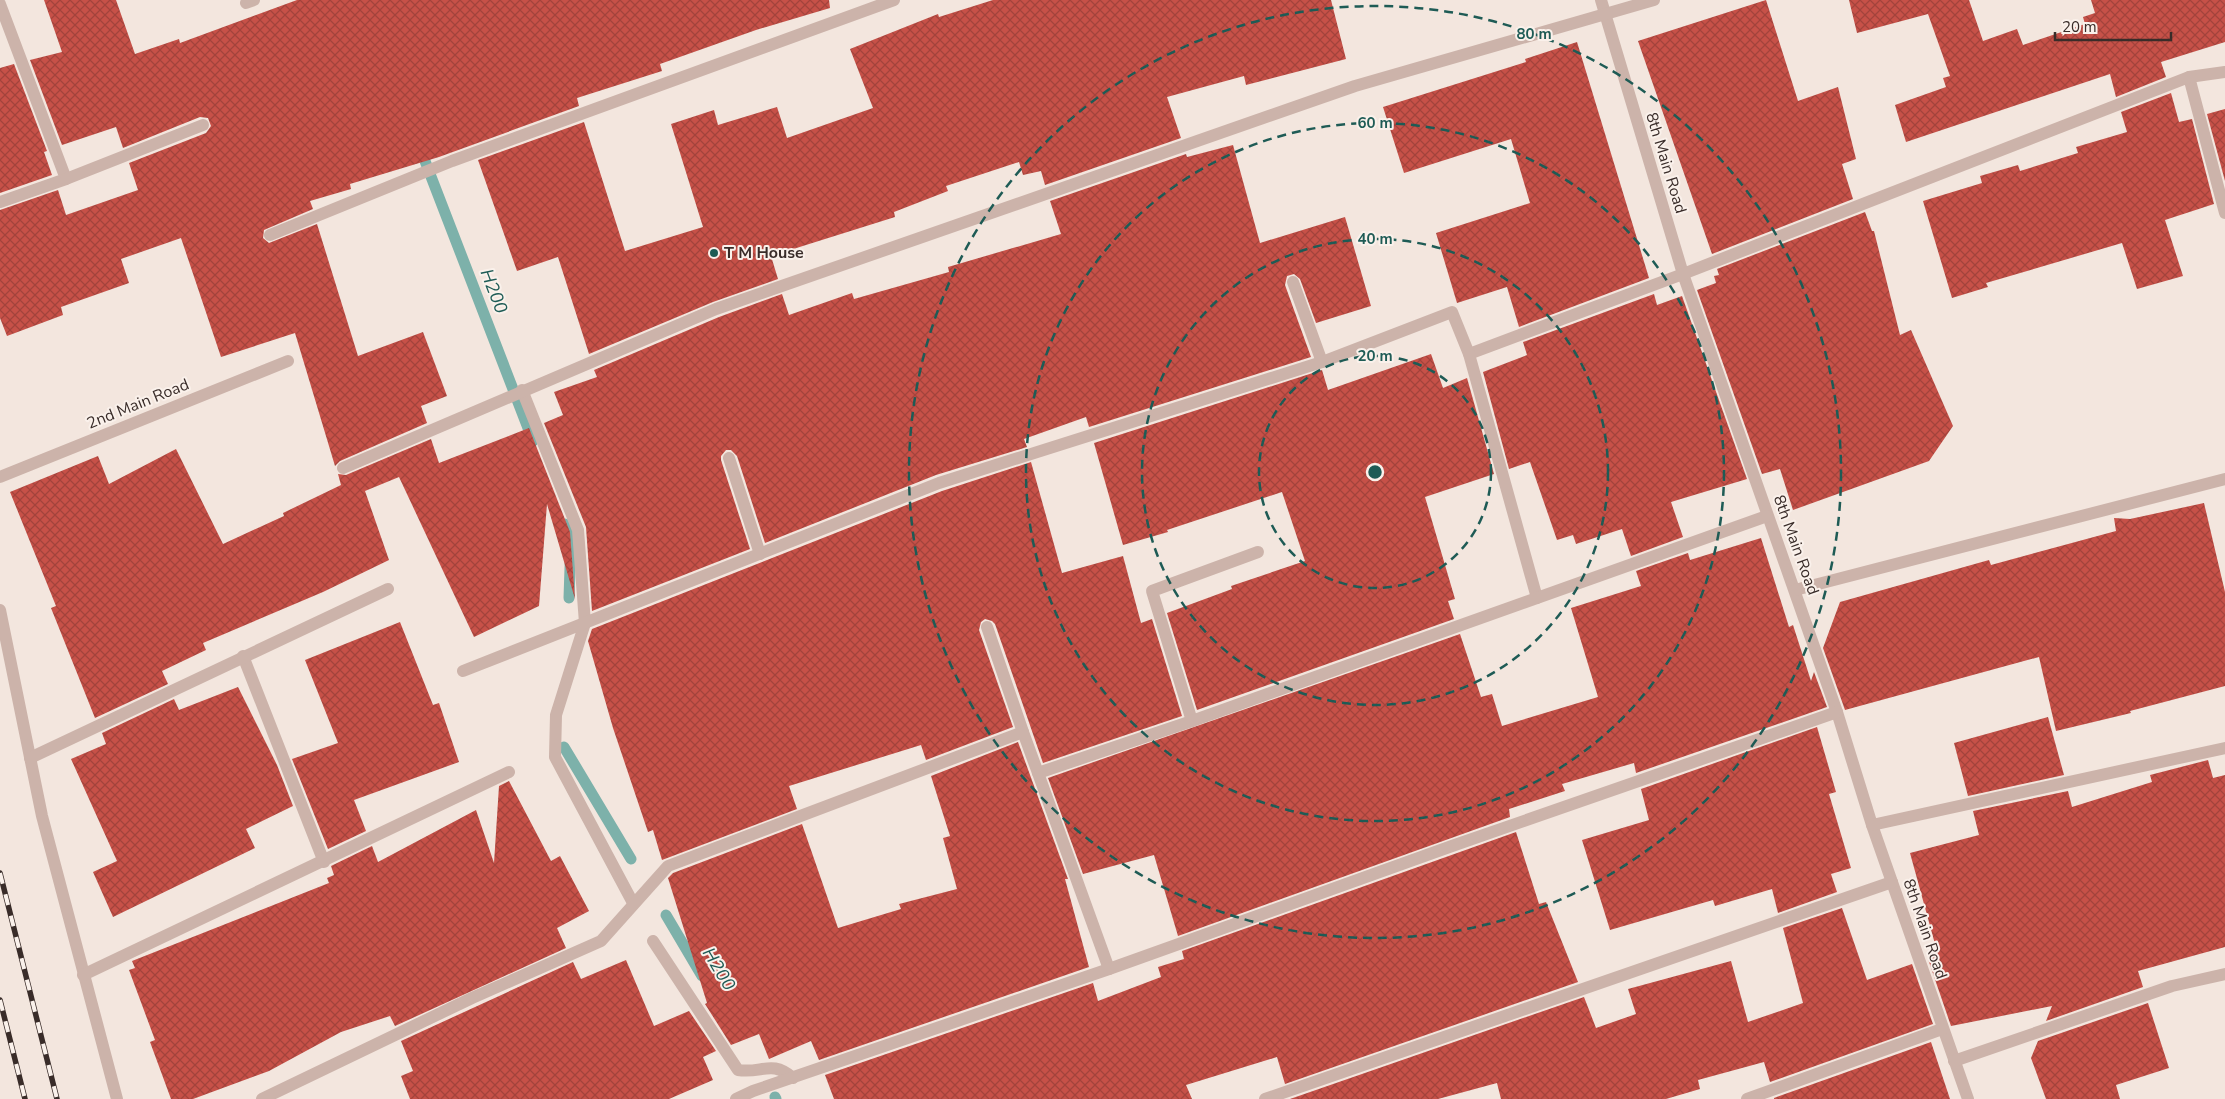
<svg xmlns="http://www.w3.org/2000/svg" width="2225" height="1099" font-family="'Nunito Sans',sans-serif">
	<defs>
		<pattern id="building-cross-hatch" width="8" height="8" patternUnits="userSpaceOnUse" patternTransform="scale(1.25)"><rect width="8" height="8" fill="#c75148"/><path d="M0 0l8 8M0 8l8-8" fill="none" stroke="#a3433c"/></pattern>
	</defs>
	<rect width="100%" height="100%" fill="#f3e6de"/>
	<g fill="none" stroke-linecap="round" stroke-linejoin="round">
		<g stroke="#7db1aa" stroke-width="11">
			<polyline points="420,148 533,441"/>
			<polyline points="565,524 571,539 569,598"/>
			<polyline points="564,747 631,859"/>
			<polyline points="666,915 702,976"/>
			<polyline points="775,1097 776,1099"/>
		</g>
	</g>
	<g fill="url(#building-cross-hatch)">
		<polygon points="44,0 116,0 135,54 179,39 180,43 297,0 829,0 830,8 756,30 660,64 662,71 577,98 579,106 439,157 350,184 351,189 310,201 313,209 264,230 263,238 269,243 317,224 358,356 423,332 447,396 421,406 427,423 340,461 335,466 295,333 221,357 181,238 121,259 129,283 61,307 63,315 7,336 0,318 0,210 58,190 66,215 138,190 129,163 206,133 211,126 208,118 200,117 123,148 116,127 62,145 30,60 62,52"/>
		<polygon points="993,0 1331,0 1346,59 1246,85 1244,76 1167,97 1181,138 1045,185 1041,171 1023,175 1019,162 946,186 948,191 894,212 895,217 771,256 778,279 713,302 589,354 558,257 517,271 478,160 584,122 625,251 703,227 671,124 714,110 718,125 777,107 787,138 873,108 850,49 938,14 939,17"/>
		<polygon points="1766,0 1798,101 1838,87 1856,159 1842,164 1853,199 1712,254 1638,41"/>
		<polygon points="1849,0 1969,0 1983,41 2017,29 2023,45 2085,24 2083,17 2095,13 2091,0 2225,0 2225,42 2161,62 2166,77 2116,97 2110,74 1906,142 1895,105 1946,87 1943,78 1950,76 1928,14 1857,33"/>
		<polygon points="1577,42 1649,278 1519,327 1507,287 1457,303 1436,233 1530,203 1511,139 1404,173 1383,107 1526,62 1525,59"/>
		<polygon points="14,64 47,151 44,152 52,175 0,193 0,68"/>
		<polygon points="2171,93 2179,122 2192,119 2214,204 2165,220 2183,276 2137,289 2122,243 1986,283 1988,287 1952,298 1923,201 1982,183 1980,176 2018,165 2020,171 2078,153 2076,147 2127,132 2121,112"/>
		<polygon points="2225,109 2225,181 2207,114"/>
		<polygon points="1233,145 1260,243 1345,217 1371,306 1316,323 1300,279 1294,274 1287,276 1285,285 1311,357 1089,427 1086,417 1024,439 1027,447 936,475 765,543 737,456 731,450 726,450 721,456 721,460 750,549 592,611 586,527 544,423 563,415 554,392 597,377 594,370 719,317 782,294 789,315 852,293 854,299 949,272 948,267 1061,234 1050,201 1186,154 1187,157"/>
		<polygon points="1865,212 1872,231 1874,231 1900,335 1911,330 1953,426 1929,461 1793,510 1780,469 1762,474 1697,290 1716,283 1714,276 1719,275 1717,269"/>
		<polygon points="1654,294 1657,305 1682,296 1747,479 1671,502 1683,537 1631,556 1622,529 1576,544 1573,535 1557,540 1530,462 1509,469 1483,372 1527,355 1523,342"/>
		<polygon points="1431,354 1443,388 1467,378 1494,474 1425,497 1455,599 1448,601 1454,619 1197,710 1167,613 1232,589 1231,586 1305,561 1282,492 1167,530 1168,532 1123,545 1094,443 1322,370 1328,390"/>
		<polygon points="529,428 570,532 575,599 547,504 539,606 474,637 399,477 365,491 389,560 323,592 203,643 206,650 162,671 168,684 95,718 51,608 56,606 10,492 98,456 109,484 176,449 223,544 284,516 283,513 341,485 338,474 346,475 431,439 439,463"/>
		<polygon points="1031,462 1062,573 1123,556 1141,623 1152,619 1182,716 1043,763 995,624 992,621 985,619 981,622 979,630 1013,727 926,760 921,745 789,786 797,809 662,860 653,830 648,832 613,728 588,641 592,629 942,491"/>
		<polygon points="2204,503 2225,592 2225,686 2130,711 2131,713 2056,731 2039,657 1845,710 1823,648 1840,602 1989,560 1991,565 2116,531 2114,518 2130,519"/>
		<polygon points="1761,538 1789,627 1793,625 1811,681 1814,672 1827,707 1636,773 1634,763 1562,784 1565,791 1509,809 1510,817 1178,936 1154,855 1083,874 1048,778 1460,634 1481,697 1492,694 1502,726 1598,697 1571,608 1641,586 1636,571 1688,553 1690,560"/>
		<polygon points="400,622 433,705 439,703 459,762 354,800 366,831 328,849 292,759 338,743 305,660"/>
		<polygon points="238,687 277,765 293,806 246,829 255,848 113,917 93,872 117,861 71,759 106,744 102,733 174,699 179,710"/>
		<polygon points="2048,717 2064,775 1968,796 1954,743"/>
		<polygon points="1817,727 1836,792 1829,794 1851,868 1831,874 1837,892 1778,913 1772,889 1715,906 1713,900 1610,930 1582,840 1649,820 1641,789"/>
		<polygon points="1018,742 1068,879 1065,879 1089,967 819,1060 811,1041 769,1059 759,1034 731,1045 705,1004 707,1003 668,878 673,873 802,824 838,928 901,909 899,904 957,889 943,838 950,836 931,776"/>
		<polygon points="2208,760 2213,778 2225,775 2225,947 2138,971 2143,987 2046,1021 2052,1006 1951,1026 1928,959 1938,955 1910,853 1979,835 1973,811 2068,791 2072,807 2152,782 2150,775"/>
		<polygon points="509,781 551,861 560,856 589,911 557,928 566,948 395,1026 390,1016 341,1032 269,1071 193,1099 171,1099 150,1042 155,1040 129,970 135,968 132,961 329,883 327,878 334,875 331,866 372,846 378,862 476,810 494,863 499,786"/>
		<polygon points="1516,832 1539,904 1546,902 1578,982 1285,1084 1277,1057 1186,1085 1192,1099 834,1099 825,1075 1093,983 1098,1001 1161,977 1158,967 1184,959 1182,951"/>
		<polygon points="1842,908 1867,980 1912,964 1933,1024 1770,1082 1764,1062 1698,1080 1700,1089 1666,1099 1501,1099 1497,1083 1438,1099 1290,1099 1584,997 1596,1028 1636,1014 1628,989 1731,961 1748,1022 1803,1003 1783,928"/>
		<polygon points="626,960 654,1026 689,1011 716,1051 703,1057 713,1080 669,1099 410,1099 401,1076 413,1071 401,1041 573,962 581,979"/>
		<polygon points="2148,1003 2169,1068 2116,1085 2120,1099 2046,1099 2031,1058 2038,1041"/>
		<polygon points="1931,1042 1950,1099 1774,1099 1774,1098"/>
	</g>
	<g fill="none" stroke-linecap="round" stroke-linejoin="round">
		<g stroke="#ccb3aa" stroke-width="12">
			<polyline points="1601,0 1683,274 1837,712 1872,825 1968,1099"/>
			<polyline points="246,3 254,0"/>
			<polyline points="0,4 66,179 0,202"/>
			<polyline points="2189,77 2225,213"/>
			<polyline points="66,179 203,125"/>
			<polyline points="270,235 452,161 894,0"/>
			<polyline points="1293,282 1322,362"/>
			<polyline points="1469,354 1683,274 2189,77 2225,72"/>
			<polyline points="522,390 578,530 585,623 556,715 555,757 633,903"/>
			<polyline points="729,458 760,554"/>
			<polyline points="343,468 716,309 1355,86 1654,0"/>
			<polyline points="0,477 288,361"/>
			<polyline points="1795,590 2225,479"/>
			<polyline points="0,610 42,816 117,1099"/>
			<polyline points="987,627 1023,732"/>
			<polyline points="243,656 324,862"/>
			<polyline points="463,671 939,483 1322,362 1452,312 1469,354 1537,598"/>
			<polyline points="1192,721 1152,591 1258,552"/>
			<polyline points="30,758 388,589"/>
			<polyline points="1038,773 1109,969"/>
			<polyline points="1872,825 2225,748"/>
			<path d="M653,941l85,129c24,4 33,-11 55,8"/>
			<polyline points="83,975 509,772"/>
			<polyline points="1954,1061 2172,986 2225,974"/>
			<polyline points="262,1099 472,998 601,941 668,866 1023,732 1038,773 1192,721 1767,516"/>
			<polyline points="736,1099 753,1091 1109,969 1452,846 1837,712"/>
			<polyline points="1265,1099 1892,882"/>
			<polyline points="1747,1099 1942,1029"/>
		</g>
		<g stroke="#392c29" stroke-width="5.5">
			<g id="rail">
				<polyline points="0,873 57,1099"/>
				<polyline points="0,1000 25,1099"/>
			</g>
		</g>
		<use href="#rail" stroke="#faf1eb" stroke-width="4" stroke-dasharray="11" stroke-linecap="butt"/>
	</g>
	<g fill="none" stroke="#1e5b55" stroke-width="2.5" stroke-dasharray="9 6">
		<circle cx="1375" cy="472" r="116"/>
		<circle cx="1375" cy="472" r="233"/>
		<circle cx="1375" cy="472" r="349"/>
		<circle cx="1375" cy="472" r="466"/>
	</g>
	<circle fill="#1e5b55" stroke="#faf1eb" stroke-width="2" cx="714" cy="253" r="5"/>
	<g text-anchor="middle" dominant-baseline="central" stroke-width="4" stroke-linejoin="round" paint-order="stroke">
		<g font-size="16" fill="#392c29" stroke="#faf1eb">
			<text transform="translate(1666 163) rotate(73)">8th Main Road</text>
			<text transform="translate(138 404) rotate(-22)">2nd Main Road</text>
			<text transform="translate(1796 545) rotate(70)">8th Main Road</text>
			<text transform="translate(1925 929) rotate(71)">8th Main Road</text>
		</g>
		<g font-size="16" font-weight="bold" fill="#392c29" stroke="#faf1eb" text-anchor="start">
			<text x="724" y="253">T M House</text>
		</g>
		<g font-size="18" font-style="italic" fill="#1e5b55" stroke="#faf1eb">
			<text transform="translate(494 291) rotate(69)">H200</text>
			<text transform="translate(719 969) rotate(59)">H200</text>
		</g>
	</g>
	<circle cx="1375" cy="472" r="8" fill="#1e5b55" stroke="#faf1eb" stroke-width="2.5"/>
	<g font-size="15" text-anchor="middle" font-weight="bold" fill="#1e5b55" stroke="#faf1eb" stroke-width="4" stroke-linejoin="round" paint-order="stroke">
		<text x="1534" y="39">80 m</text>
		<text x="1375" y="128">60 m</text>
		<text x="1375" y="244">40 m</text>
		<text x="1375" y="361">20 m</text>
	</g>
	<path d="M2055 32v8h116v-8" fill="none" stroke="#392c29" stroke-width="2.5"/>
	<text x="2062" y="32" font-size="15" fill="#392c29" stroke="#faf1eb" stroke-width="4" paint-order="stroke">20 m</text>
</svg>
